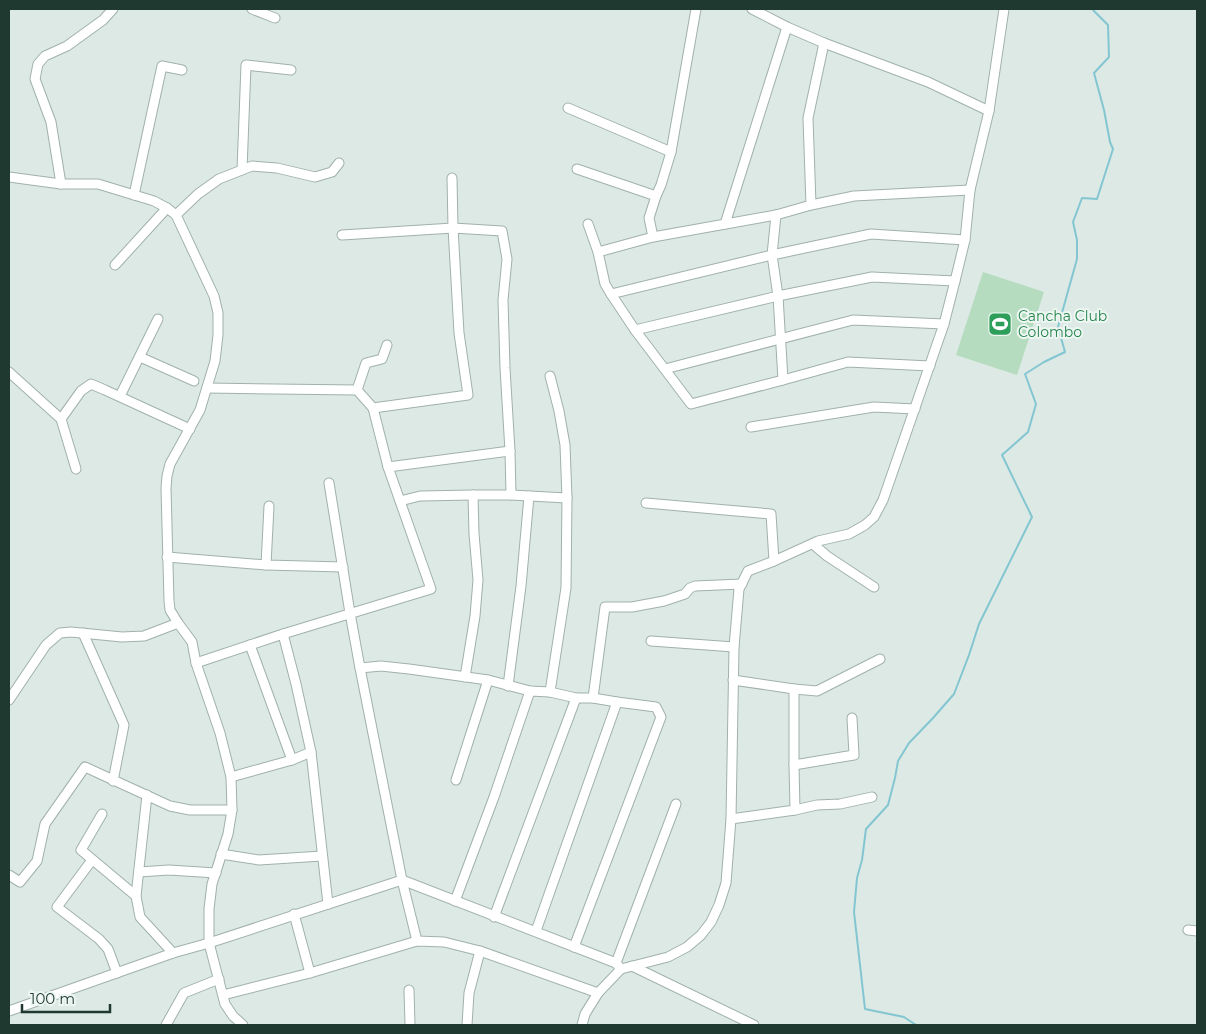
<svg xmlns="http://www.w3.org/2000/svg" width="1206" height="1034" font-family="Montserrat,sans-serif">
	<rect width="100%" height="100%" fill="#dde9e4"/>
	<polygon fill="#b5dcbf" points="983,272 1044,292 1017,375 956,355"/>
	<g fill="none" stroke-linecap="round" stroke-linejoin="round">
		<polyline stroke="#83c6d1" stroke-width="2" points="916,1025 904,1017 865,1009 854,912 857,878 862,860 866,829 888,805 895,778 898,761 909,743 933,718 954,694 969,655 979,624 1032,517 1002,455 1028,432 1036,404 1025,374 1044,362 1065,352 1058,327 1077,259 1077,240 1073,222 1082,198 1097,199 1113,149 1110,142 1104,110 1094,73 1109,57 1108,25 1093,10 1093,9"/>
		<g stroke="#a0b1ab" stroke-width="11">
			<g id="minor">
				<polyline points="252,9 275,18"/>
				<polyline points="752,9 787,27 824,43 928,82 989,111"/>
				<polyline points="568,108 671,152"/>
				<polyline points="577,169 656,196"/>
				<polyline points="242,170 246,65 291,70"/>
				<polyline points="9,177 61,184 98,184 154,201 167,208 176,215 214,296 218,313 218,335 215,361 200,410 170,464 167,476 166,488 169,601 170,610 178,623 192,642 196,663 220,733 231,777 232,810 228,834 212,884 209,909 209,943 225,1004 233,1016 243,1025"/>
				<polyline points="61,184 51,122 35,79 38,64 45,56 67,46 103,20 113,9"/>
				<polyline points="134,195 162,66 182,70"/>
				<polyline points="811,205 808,118 824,43"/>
				<polyline points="176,215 198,194 219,179 252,166 277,168 315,177 332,172 339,163"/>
				<polyline points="776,215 772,255 778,296 783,380 848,362 930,366"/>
				<polyline points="588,224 598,252 605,284 611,294 635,330 691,404 783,380"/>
				<polyline points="725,224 787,27"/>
				<polyline points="342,235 453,228 502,231 507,259 503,300 505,368 510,451 511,495"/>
				<polyline points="653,237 649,218 656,196 661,185 671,152 696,9"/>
				<polyline points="598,252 653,237 776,215 811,205 854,196 970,190"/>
				<polyline points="115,265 167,208"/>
				<polyline points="611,294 772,255 871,234 965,240"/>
				<polyline points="635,330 778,296 872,277 955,281"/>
				<polyline points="140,357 194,381"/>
				<polyline points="665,369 853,320 944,324"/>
				<polyline points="9,372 61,419 81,391 91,384 105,390 190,429"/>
				<polyline points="550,376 559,411 565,445 567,498 566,588 550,692"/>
				<polyline points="357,390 366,363 382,359 387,345"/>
				<polyline points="120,396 158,319"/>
				<polyline points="373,408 468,395 459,333 453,228 452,178"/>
				<polyline points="61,419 76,469"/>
				<polyline points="751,427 874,407 915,409"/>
				<polyline points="388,467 510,451"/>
				<polyline points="329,483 350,613 360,668 402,880 417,941"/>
				<polyline points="400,501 420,496 473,495 511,495 567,498"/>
				<polyline points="646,503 771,514 774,561"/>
				<polyline points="813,544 827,556 874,587"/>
				<polyline points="167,557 266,565 343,567"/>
				<polyline points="266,565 269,506"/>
				<polyline points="83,633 124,725 113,781"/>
				<polyline points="283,634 296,684 311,752 328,904"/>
				<polyline points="651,641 734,647"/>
				<polyline points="250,645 292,760"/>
				<polyline points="196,663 283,634 431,589 388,467 373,408 357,390 207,388"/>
				<polyline points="360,668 381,666 409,669 488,680 530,691 550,692 576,698 593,698 617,702 656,707 661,717 574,947"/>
				<polyline points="465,677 475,616 478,580 474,534 473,495"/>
				<polyline points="508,686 521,586 529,496"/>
				<polyline points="794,689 817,691 880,659"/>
				<polyline points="593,698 605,607 632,607 664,601 685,594 690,588 695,586 742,584"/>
				<polyline points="9,700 46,645 60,633 71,632 122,637 144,636 178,623"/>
				<polyline points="794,765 854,755 852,718"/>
				<polyline points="231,777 292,760 311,752"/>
				<polyline points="456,780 488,680"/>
				<polyline points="147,795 136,896 140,917 173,953"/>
				<polyline points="795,810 817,805 840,804 872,797"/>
				<polyline points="102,814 81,850 136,896"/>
				<polyline points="731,819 795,810 794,765 794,689 733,680"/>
				<polyline points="221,854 259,860 322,856"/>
				<polyline points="92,860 57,907 99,939 108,949 117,973"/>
				<polyline points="139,872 169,870 216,873"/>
				<polyline points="9,875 20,882 37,861 45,824 85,767 170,806 190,810 232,810"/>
				<polyline points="455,901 494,797 530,691"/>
				<polyline points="294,914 310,973"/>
				<polyline points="494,917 576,698"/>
				<polyline points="1188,930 1197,931"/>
				<polyline points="536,931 617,702"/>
				<polyline points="616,963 676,804"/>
				<polyline points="632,966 754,1025"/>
				<polyline points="409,990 410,1025"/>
				<polyline points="223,995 310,973 417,941 444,942 480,951 598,993"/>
				<polyline points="9,1011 173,953 209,943 402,880 616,963 621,969"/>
				<polyline points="166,1025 184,993 219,979"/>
				<polyline points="467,1025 469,993 480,951"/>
				<polyline points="582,1025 585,1014 598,993 621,969 668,957 687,947 701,935 711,922 719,905 726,883 731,819 734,647 739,589 748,571 774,561 818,541 849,534 865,525 874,517 883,500 944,324 955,281 965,240 970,190 989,111 1004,9"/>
			</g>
		</g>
		<use href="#minor" stroke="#fff" stroke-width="9"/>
	</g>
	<defs>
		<g id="stadium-square" transform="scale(1.25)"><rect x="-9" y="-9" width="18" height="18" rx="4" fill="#2e9e5b" stroke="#edf6f2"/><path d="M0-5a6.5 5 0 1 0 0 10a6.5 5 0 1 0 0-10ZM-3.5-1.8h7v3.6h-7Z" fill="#fff"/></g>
	</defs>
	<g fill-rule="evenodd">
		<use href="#stadium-square" x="1000" y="324"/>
	</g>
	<g text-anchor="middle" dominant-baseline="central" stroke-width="4" stroke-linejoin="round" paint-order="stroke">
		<g font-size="14" fill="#27864d" stroke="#edf6f2" text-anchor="start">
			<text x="1018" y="316">Cancha Club<tspan x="1018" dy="16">Colombo</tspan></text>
		</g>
	</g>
	<rect width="1206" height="1034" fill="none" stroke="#1f3931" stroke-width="20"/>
	<path d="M22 1004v8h88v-8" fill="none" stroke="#1f3931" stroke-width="2.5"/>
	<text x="30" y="1004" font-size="15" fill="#1f3931" stroke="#edf6f2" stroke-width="4" paint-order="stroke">100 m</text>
</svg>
